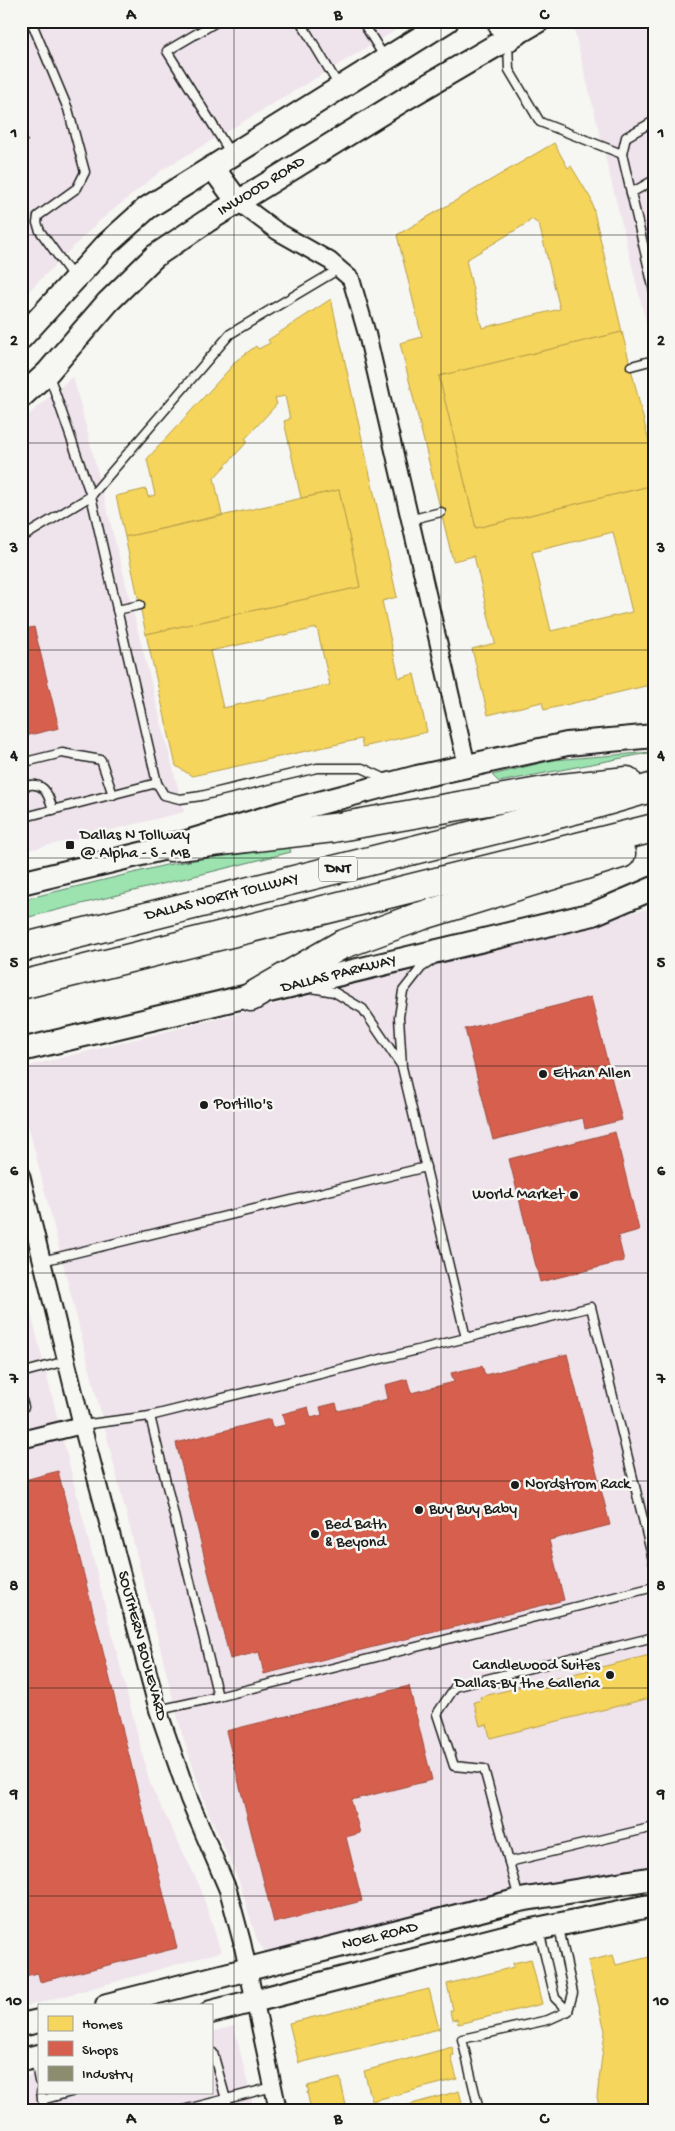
<svg xmlns="http://www.w3.org/2000/svg" width="675" height="2131" font-family="'Gochi Hand',sans-serif">
	<rect width="100%" height="100%" fill="#f6f6f2"/>
	<filter id="ink" filterUnits="userSpaceOnUse"><feTurbulence type="fractalNoise" baseFrequency=".02" numOctaves="2"/><feDisplacementMap in="SourceGraphic" scale="10" xChannelSelector="R" yChannelSelector="G"/><feConvolveMatrix kernelMatrix="1 2 1 2 8 2 1 2 1" color-interpolation-filters="sRGB"/></filter>
	<g filter="url(#ink)">
		<g fill="#efe3ec">
			<polygon points="21,21 411,21 162,170 98,222 21,299"/>
			<polygon points="587,21 654,21 654,355 574,29"/>
			<polygon points="73,376 184,812 21,852 21,422"/>
			<polygon points="654,907 654,1870 281,1953 265,1952 257,1940 239,1881 207,1809 182,1734 21,1097 21,1071 29,1066 432,965"/>
			<polygon points="21,1274 150,1784 200,1887 221,1952 21,2008"/>
			<polygon points="234,2026 254,2110 21,2110 21,2078 39,2074 39,2092 211,2092 211,2032"/>
		</g>
		<g fill="#9ce3b0" stroke="#5c8066">
			<polygon points="653,752 499,782 492,775 553,760"/>
			<polygon points="288,844 291,852 21,919 21,900 166,865"/>
		</g>
		<g fill="#f6d55c" stroke="#b59e49" fill-rule="evenodd">
			<path d="M554,143l14,25 3,-2 20,33 31,133 -183,44 37,152 178,-43v199l-110,26 -2,-8 -54,13 -16,-66 23,-6 -21,-87 -21,5 -53,-218 22,-6 -25,-102zM531,219l8,5 21,85 -78,19 -16,-68 63,-38v-2zM613,532l19,80 -81,19 -19,-79z"/>
			<path d="M331,299l66,298 -15,4 17,77 15,-4 13,58 -64,15 -2,-8 -169,37 -16,-10 -30,-132 214,-47 -21,-97 -38,8 -17,-77 6,-2 -5,-23 -10,2 2,6 -32,35 3,2 -34,37 8,37 -97,22 -9,-41 30,-7 2,8 7,-2 -8,-36 87,-95 -1,-1 23,-17 2,3 12,-6 -2,-3zM317,628l13,57 -107,23 -13,-57z"/>
			<polygon points="622,332 654,462 654,485 476,528 439,376"/>
			<polygon points="339,490 360,587 146,634 125,537"/>
			<polygon points="654,1654 654,1697 490,1738 487,1724 480,1726 474,1702 481,1700 480,1697"/>
			<polygon points="613,1955 616,1965 654,1956 654,2110 600,2110 597,2097 605,2031 588,1961"/>
			<polygon points="531,1959 542,2004 458,2024 457,2019 452,2020 450,2011 453,2010 447,1984 514,1967 513,1963"/>
			<polygon points="429,1989 439,2029 299,2063 289,2023"/>
			<polygon points="452,2047 454,2055 451,2056 457,2079 372,2101 364,2071"/>
			<polygon points="340,2078 347,2110 311,2110 307,2092 309,2092 307,2086"/>
			<polygon points="459,2091 464,2110 390,2110"/>
		</g>
		<g fill="#d6604d" stroke="#9e4c3e">
			<polygon points="34,627 59,728 21,737 21,630"/>
			<polygon points="591,997 622,1120 585,1129 583,1118 493,1140 465,1029"/>
			<polygon points="615,1132 639,1230 618,1236 624,1261 540,1282 509,1159"/>
			<polygon points="567,1354 610,1525 549,1540 564,1600 264,1674 259,1652 230,1659 176,1443 270,1419 272,1428 285,1425 282,1414 308,1407 311,1418 322,1415 320,1407 336,1403 338,1411 388,1399 385,1385 407,1379 411,1393 454,1382 451,1373 482,1366 485,1375"/>
			<polygon points="58,1471 177,1948 40,1982 38,1973 25,1976 21,1959 21,1481"/>
			<polygon points="409,1686 432,1780 351,1800 360,1833 346,1837 362,1901 274,1923 226,1731"/>
		</g>
		<polygon fill="#8c8c6e" stroke="#6a6a55" points="21,130 28,141 21,145"/>
		<g fill="none" stroke-linecap="round" stroke-linejoin="round">
			<g stroke="#1c1c1c" stroke-width="11">
				<g id="lane">
					<polyline points="31,21 68,109 85,172 77,188 38,216 37,223 40,231 74,278"/>
					<polyline points="218,21 167,51 231,154"/>
					<polyline points="300,21 339,86"/>
					<polyline points="362,21 385,58"/>
					<polyline points="508,42 509,70 540,122 622,154"/>
					<polyline points="654,121 626,137 622,154 654,291"/>
					<polyline points="631,193 654,180"/>
					<polyline points="631,366 654,360"/>
					<polyline points="49,375 91,496"/>
					<polyline points="91,496 230,334 339,269"/>
					<polyline points="409,520 441,512"/>
					<polyline points="21,538 91,496 157,783 21,818"/>
					<polyline points="117,610 140,605"/>
					<polyline points="21,763 62,753 101,760 113,795"/>
					<polyline points="157,783 164,795 180,799 201,796 317,768 362,768 386,779"/>
					<path d="M21,787c22,-8 27,5 32,23"/>
					<polyline points="312,988 334,992 363,1009 401,1065"/>
					<polyline points="42,1261 426,1167"/>
					<polyline points="466,1338 591,1307 654,1564"/>
					<polyline points="21,1373 66,1361"/>
					<polyline points="21,1397 24,1407 21,1407"/>
					<polyline points="150,1416 218,1697"/>
					<polyline points="82,1425 150,1416 466,1338 402,1067 399,1017 403,991 421,968 433,960"/>
					<polyline points="158,1710 218,1697 654,1587"/>
					<polyline points="509,1862 654,1827"/>
					<polyline points="519,1899 484,1769 454,1766 437,1714 455,1687 654,1637"/>
					<polyline points="559,1928 573,1993 568,2011"/>
					<polyline points="539,1930 555,1998 568,2011"/>
					<polyline points="211,2053 213,2053 229,2110"/>
					<polyline points="35,2059 39,2081"/>
					<polyline points="41,2092 44,2110"/>
					<polyline points="42,2100 71,2092"/>
					<polyline points="183,2110 273,2087"/>
					<polyline points="479,2110 462,2039 548,2020 568,2011"/>
				</g>
			</g>
			<g stroke="#1c1c1c" stroke-width="20">
				<g id="street">
					<polyline points="238,202 277,231 330,261 351,279 367,334 467,766"/>
					<polyline points="21,1175 82,1425 158,1710 189,1799 228,1890 242,1942 278,2110"/>
					<polyline points="21,1440 82,1425"/>
				</g>
			</g>
			<g stroke="#1c1c1c" stroke-width="26">
				<g id="secondary">
					<polyline points="498,21 508,40"/>
					<polyline points="213,168 238,202"/>
					<polyline points="21,338 107,244 147,208 447,21"/>
					<polyline points="21,397 48,372 108,302 155,256 207,221 408,97 538,21"/>
					<polyline points="21,883 170,847 289,811 417,777 567,744 654,736"/>
					<polyline points="21,1050 593,914 654,888"/>
					<polyline points="107,2005 520,1900 654,1878"/>
					<polyline points="211,2012 527,1931 654,1905"/>
					<polyline points="21,2025 39,2021"/>
					<polyline points="21,2060 39,2056"/>
				</g>
			</g>
			<g stroke="#1c1c1c" stroke-width="31">
				<g id="highway">
					<polyline points="170,847 333,828 562,788 627,781"/>
					<polyline points="21,948 582,808 654,787"/>
					<polyline points="21,985 654,828"/>
					<polyline points="251,997 341,945 421,916 621,854"/>
				</g>
			</g>
			<use href="#lane" stroke="#f6f6f2" stroke-width="8"/>
			<use href="#street" stroke="#f6f6f2" stroke-width="16"/>
			<use href="#secondary" stroke="#f6f6f2" stroke-width="22"/>
			<use href="#highway" stroke="#f6f6f2" stroke-width="28"/>
		</g>
	</g>
	<path fill="none" stroke="#1c1c1c" stroke-width="1" stroke-opacity="0.55" d="M234,21v2089M441,21v2089M21,235h633M21,443h633M21,650h633M21,858h633M21,1066h633M21,1273h633M21,1481h633M21,1688h633M21,1896h633"/>
	<g fill="#1c1c1c" stroke="#f6f6f2" stroke-width="2">
		<rect x="65" y="840" width="10" height="10" rx="2.5"/>
		<circle cx="543" cy="1074" r="5"/>
		<circle cx="204" cy="1105" r="5"/>
		<circle cx="574" cy="1195" r="5"/>
		<circle cx="515" cy="1485" r="5"/>
		<circle cx="419" cy="1510" r="5"/>
		<circle cx="315" cy="1534" r="5"/>
		<circle cx="610" cy="1675" r="5"/>
	</g>
	<g text-anchor="middle" dominant-baseline="central" stroke-width="5" stroke-linejoin="round" paint-order="stroke">
		<rect fill="#f6f6f2" stroke="#5d5d5c" stroke-width="1" x="319" y="856.5" width="38" height="25" rx="4"/>
		<g font-size="15" font-weight="bold" fill="#1c1c1c">
			<text x="338" y="869">DNT</text>
		</g>
		<g font-size="16" fill="#1c1c1c" stroke="#f6f6f2">
			<text transform="translate(262 187) rotate(-32)">INWOOD ROAD</text>
			<text transform="translate(222 898) rotate(-14)">DALLAS NORTH TOLLWAY</text>
			<text transform="translate(339 975) rotate(-14)">DALLAS PARKWAY</text>
			<text transform="translate(141 1646) rotate(75)">SOUTHERN BOULEVARD</text>
			<text transform="translate(380 1937) rotate(-14)">NOEL ROAD</text>
		</g>
		<g font-size="16" fill="#1c1c1c" stroke="#f6f6f2" text-anchor="start">
			<text x="80" y="836">Dallas N Tollway<tspan x="80" dy="18">@ Alpha - S - MB</tspan></text>
			<text x="553" y="1074">Ethan Allen</text>
			<text x="214" y="1105">Portillo's</text>
			<text x="564" y="1195" text-anchor="end">World Market</text>
			<text x="525" y="1485">Nordstrom Rack</text>
			<text x="429" y="1510">Buy Buy Baby</text>
			<text x="325" y="1525">Bed Bath<tspan x="325" dy="18">&amp; Beyond</tspan></text>
			<text x="600" y="1666" text-anchor="end">Candlewood Suites<tspan x="600" dy="18">Dallas-By the Galleria</tspan></text>
		</g>
	</g>
	<rect width="675" height="2131" fill="none" stroke="#f6f6f2" stroke-width="55"/>
	<rect x="38" y="2004" width="175" height="90" fill="#f6f6f2" stroke="#9f9f9c"/>
	<rect x="48" y="2016" width="25" height="15" fill="#f6d55c" stroke="#9f9f9c"/>
	<text x="82" y="2028" font-size="15" fill="#1c1c1c">Homes</text>
	<rect x="48" y="2041" width="25" height="15" fill="#d6604d" stroke="#9f9f9c"/>
	<text x="82" y="2054" font-size="15" fill="#1c1c1c">Shops</text>
	<rect x="48" y="2066" width="25" height="15" fill="#8c8c6e" stroke="#9f9f9c"/>
	<text x="82" y="2078" font-size="15" fill="#1c1c1c">Industry</text>
	<rect x="28" y="28" width="620" height="2076" fill="none" stroke="#1c1c1c" stroke-width="2"/>
	<g font-size="16" text-anchor="middle" font-weight="bold" fill="#1c1c1c">
		<text x="131" y="19">A</text>
		<text x="338" y="19">B</text>
		<text x="544" y="19">C</text>
		<text x="14" y="137">1</text>
		<text x="661" y="137">1</text>
		<text x="14" y="345">2</text>
		<text x="661" y="345">2</text>
		<text x="14" y="552">3</text>
		<text x="661" y="552">3</text>
		<text x="14" y="760">4</text>
		<text x="661" y="760">4</text>
		<text x="14" y="967">5</text>
		<text x="661" y="967">5</text>
		<text x="14" y="1175">6</text>
		<text x="661" y="1175">6</text>
		<text x="14" y="1383">7</text>
		<text x="661" y="1383">7</text>
		<text x="14" y="1590">8</text>
		<text x="661" y="1590">8</text>
		<text x="14" y="1798">9</text>
		<text x="661" y="1798">9</text>
		<text x="14" y="2005">10</text>
		<text x="661" y="2005">10</text>
		<text x="131" y="2123">A</text>
		<text x="338" y="2123">B</text>
		<text x="544" y="2123">C</text>
	</g>
</svg>
